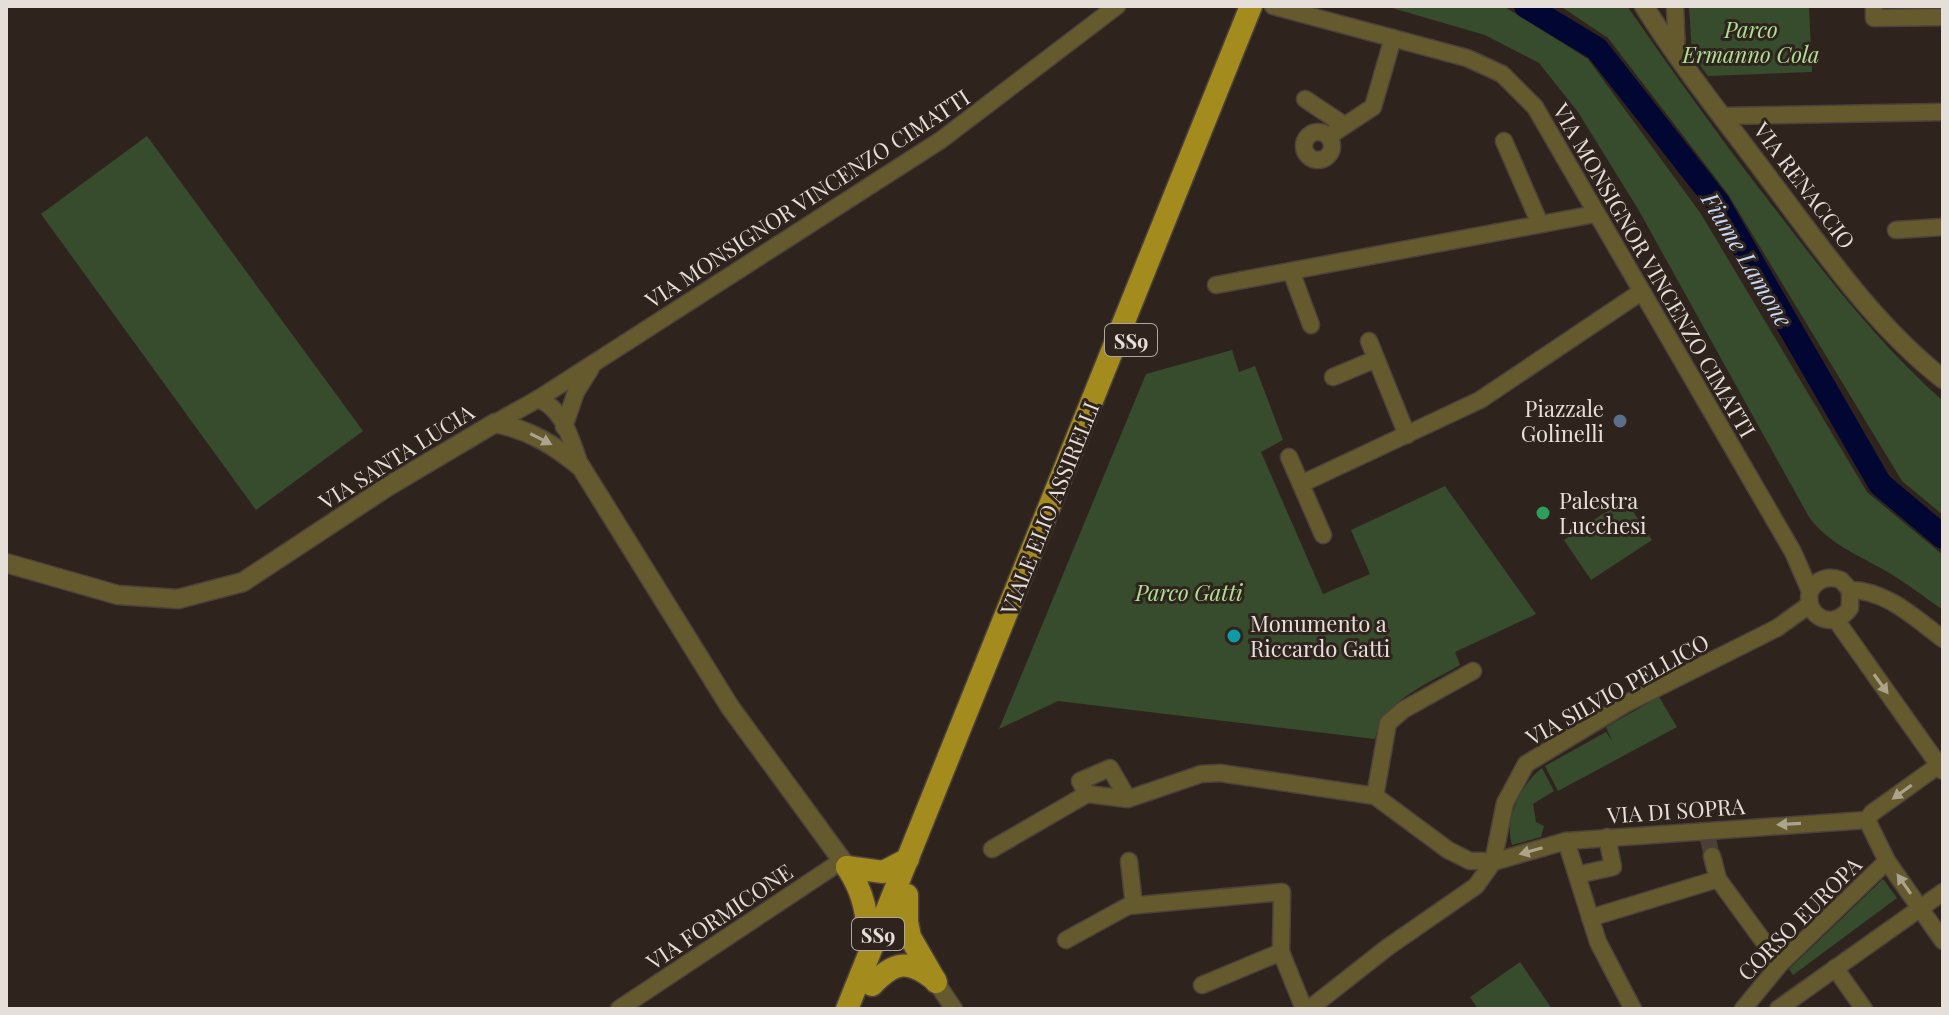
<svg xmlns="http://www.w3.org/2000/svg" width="1949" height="1015" font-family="'Playfair Display',serif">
	<rect width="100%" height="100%" fill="#2f241d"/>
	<g fill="#374b2d">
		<path d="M1385,6h118l85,53 113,155 166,278 76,63v55c-19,-13 -38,-28 -57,-39 -28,-16 -57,-27 -77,-54l-171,-308 -60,-97 -39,-49 -54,-28z"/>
		<path d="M1560,6h67c50,72 101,143 155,212 49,64 100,129 161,183v114l-41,-34 -174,-287 -120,-156z"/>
		<polygon points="1689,6 1809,6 1812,72 1708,76 1692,55"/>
		<polygon points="147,136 363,431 256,510 41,214"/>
		<path d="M1232,350l7,22 16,-6 28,74 -22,12 62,142 47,-20 -19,-44 94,-44 91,128 -81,38 5,13c-32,19 -77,35 -85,74l-317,-38 -59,28 147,-355z"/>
		<polygon points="1625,499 1652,540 1591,580 1564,540"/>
		<polygon points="1659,697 1677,727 1558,791 1545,766 1606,732 1612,741 1606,727"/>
		<path d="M1542,768l12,23 -21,13 3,18 8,4 -3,11 -29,8c-8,-26 9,-61 30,-77z"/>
		<polygon points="1883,879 1897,898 1793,975 1789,969"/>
		<polygon points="1520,962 1552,1009 1478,1009 1470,997"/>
	</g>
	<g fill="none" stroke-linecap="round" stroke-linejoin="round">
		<polyline stroke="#010732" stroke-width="24" points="1526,6 1597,49 1718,203 1880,484 1943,537"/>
		<polyline stroke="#4a4039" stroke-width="16" stroke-dasharray="16 8" stroke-linecap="butt" points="1708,839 1712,856"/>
		<g stroke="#4c423b" stroke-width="19">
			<g id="minor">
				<path d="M1273,6l194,52 35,16 33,33 258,445 17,39c-6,27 24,40 40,17v-18l-9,-10c-13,-5 -24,-1 -31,11"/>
				<polyline points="1675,6 1677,57"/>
				<polyline points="1874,6 1874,18 1943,17"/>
				<polyline points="1305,99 1344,125"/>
				<polyline points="1722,116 1943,112"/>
				<circle cx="1318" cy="146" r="14"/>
				<polyline points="1329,136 1373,107 1393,38"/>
				<polyline points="1504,141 1540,224"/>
				<polyline points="1896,230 1943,227"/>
				<polyline points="1291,271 1311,325"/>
				<polyline points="1216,285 1595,214"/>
				<polyline points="1369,341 1407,435"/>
				<polyline points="1333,377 1376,359"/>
				<path d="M538,399c27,10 33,43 43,68"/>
				<polyline points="495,423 538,399 941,140 1117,6"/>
				<polyline points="564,427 576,392 591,368"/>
				<polyline points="1289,457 1323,535"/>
				<polyline points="1301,484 1480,400 1641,292"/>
				<path d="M1850,590c36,0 65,28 93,49"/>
				<polyline points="1836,620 1943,771"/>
				<polyline points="1375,796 1388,723 1403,710 1473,671"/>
				<polyline points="1128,799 1110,768 1080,781 1087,794 1128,799 1201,774 1220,773 1375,796 1448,850 1470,861 1481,861 1493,862 1566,841 1867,820"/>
				<polyline points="1867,820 1887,861 1943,941"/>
				<polyline points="1867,820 1872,813 1939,765"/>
				<polyline points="1566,841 1598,942 1633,1009"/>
				<polyline points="992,849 1087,794"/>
				<polyline points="1712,856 1718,879 1780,964"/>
				<polyline points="1129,861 1134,905"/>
				<polyline points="1577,875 1613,867 1607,837"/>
				<polyline points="1590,918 1718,879"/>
				<polyline points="1066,940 1128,906 1282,892 1281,952 1304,1009"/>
				<polyline points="1835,968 1864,1009"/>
				<polyline points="936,982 954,1009"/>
				<polyline points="1202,985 1281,952"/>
				<polyline points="619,1009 843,860"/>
				<polyline points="1309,1009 1388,947 1476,886 1493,862 1505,803 1526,764 1627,703 1777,628 1809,605"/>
				<polyline points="1743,1009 1780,964 1887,861"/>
				<polyline points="1778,1009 1943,892"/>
			</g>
		</g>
		<g stroke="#4c423b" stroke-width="21">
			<g id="tertiary">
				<path d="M1644,6c38,61 83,116 126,174 53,70 104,145 173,199"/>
				<path d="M6,563l112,32 60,4 65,-17 144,-95 108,-64c35,7 59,22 86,44l149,240 117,160"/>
			</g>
		</g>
		<g stroke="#4c423b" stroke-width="25">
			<g id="primary">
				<path d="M847,867c17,26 21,48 21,78"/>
				<polyline points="847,867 883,872 908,859"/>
				<polyline points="907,895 907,922 910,937 936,982"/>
				<path d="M872,985c23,-24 36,-26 63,-5"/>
				<polyline points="847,1009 1251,6"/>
			</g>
		</g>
		<use href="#minor" stroke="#655a2d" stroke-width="16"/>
		<use href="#tertiary" stroke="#655a2d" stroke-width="18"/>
		<use href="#primary" stroke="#a38b1d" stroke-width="22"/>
	</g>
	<defs><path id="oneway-solid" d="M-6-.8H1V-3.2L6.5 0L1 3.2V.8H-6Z" transform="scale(2)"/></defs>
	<g fill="#aba38c">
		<use href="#oneway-solid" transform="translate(541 439) rotate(27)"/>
		<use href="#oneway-solid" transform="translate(1881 684) rotate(54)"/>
		<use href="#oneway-solid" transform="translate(1902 792) rotate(144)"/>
		<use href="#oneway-solid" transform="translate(1789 824) rotate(177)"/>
		<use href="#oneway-solid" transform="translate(1531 851) rotate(164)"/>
		<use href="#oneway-solid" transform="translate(1904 884) rotate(-125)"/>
	</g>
	<circle fill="#5c6f8a" stroke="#2f241d" stroke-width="3" cx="1620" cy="421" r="8"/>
	<circle fill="#2e9e5b" stroke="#2f241d" stroke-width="3" cx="1543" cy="513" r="8"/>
	<circle fill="#0f9aa8" stroke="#2f241d" stroke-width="3" cx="1234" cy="636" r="8"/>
	<g text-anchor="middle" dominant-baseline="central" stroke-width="6" stroke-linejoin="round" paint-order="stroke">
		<g fill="#2f241d" stroke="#aea6a1" stroke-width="2">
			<rect x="1105" y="324" width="52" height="32" rx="6"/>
			<rect x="852" y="918" width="52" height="32" rx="6"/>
		</g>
		<g font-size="20" font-weight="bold" fill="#e5ded9">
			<text x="1131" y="340">SS9</text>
			<text x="878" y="934">SS9</text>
		</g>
		<g font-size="22" font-style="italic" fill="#aee194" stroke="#2f241d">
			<text x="1751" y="29">Parco<tspan x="1751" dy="25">Ermanno Cola</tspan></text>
			<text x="1189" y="592">Parco Gatti</text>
		</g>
		<g font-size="22" fill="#e5ded9" stroke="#2f241d">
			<text transform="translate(1805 185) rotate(53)">VIA RENACCIO</text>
			<text transform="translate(807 198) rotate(-33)">VIA MONSIGNOR VINCENZO CIMATTI</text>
			<text transform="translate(1655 270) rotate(60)">VIA MONSIGNOR VINCENZO CIMATTI</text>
			<text transform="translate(396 456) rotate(-32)">VIA SANTA LUCIA</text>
			<text transform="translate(1049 508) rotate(-68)">VIALE ELIO ASSIRELLI</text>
			<text transform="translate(1617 689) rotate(-29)">VIA SILVIO PELLICO</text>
			<text transform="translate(1676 810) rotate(-4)">VIA DI SOPRA</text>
			<text transform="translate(719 916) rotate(-34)">VIA FORMICONE</text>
			<text transform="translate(1799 918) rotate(-45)">CORSO EUROPA</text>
		</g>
		<g font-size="22" fill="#e5ded9" stroke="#2f241d" text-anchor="start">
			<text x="1604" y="408" text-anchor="end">Piazzale<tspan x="1604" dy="25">Golinelli</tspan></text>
			<text x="1559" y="500">Palestra<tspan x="1559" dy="25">Lucchesi</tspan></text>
			<text x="1250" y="623">Monumento a<tspan x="1250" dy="25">Riccardo Gatti</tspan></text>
		</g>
		<g font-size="24" font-style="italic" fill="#c7d7f6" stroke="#2f241d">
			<text transform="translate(1748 259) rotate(59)">Fiume Lamone</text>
		</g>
	</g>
	<rect width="1949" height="1015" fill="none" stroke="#e5ded9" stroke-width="16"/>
</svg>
